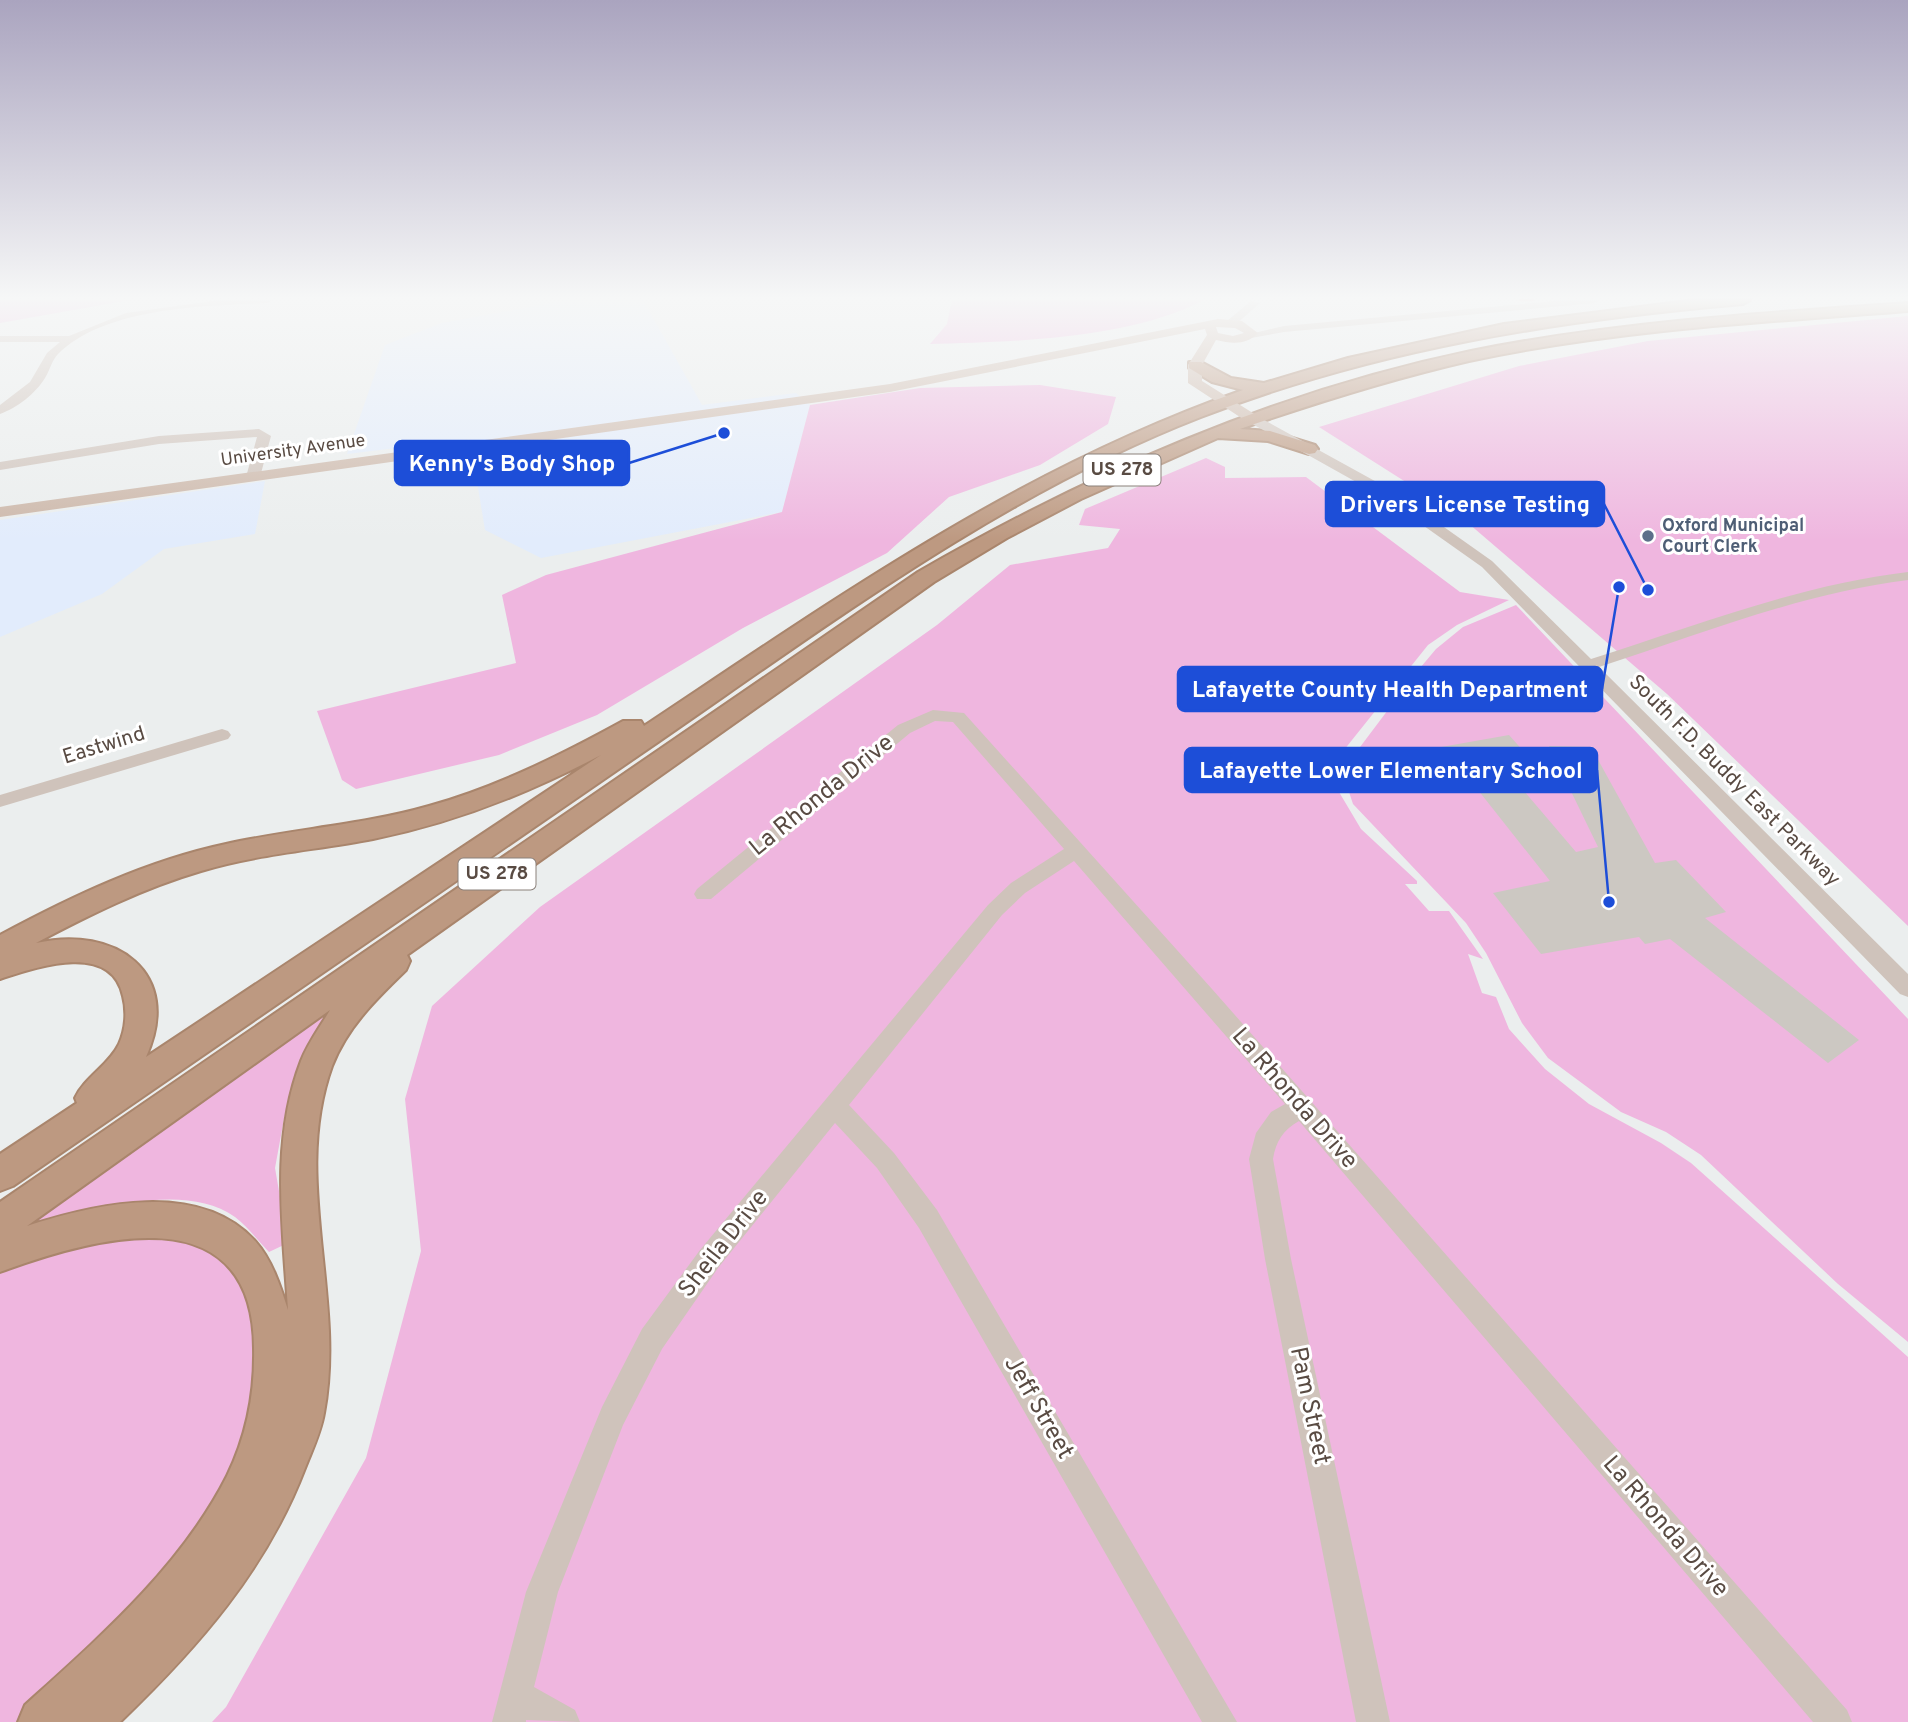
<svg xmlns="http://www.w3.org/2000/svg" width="1908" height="1722" font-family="Overpass,sans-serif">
	<rect width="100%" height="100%" fill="#ebeeee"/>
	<g fill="#e2ecfc">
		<polygon points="568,300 643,300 702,405 796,393 810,405 782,512 541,558 485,530 470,439 347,454 385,345 442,323"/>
		<polygon points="265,481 255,534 164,549 102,594 0,637 0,520"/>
	</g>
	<g fill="#efb6df">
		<polygon points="0,300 130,300 0,323"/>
		<path d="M952,300h252c-74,39 -191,42 -274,44l17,-20z"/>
		<polygon points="1908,316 1908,926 1667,694 1461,517 1319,427 1519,366 1648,341"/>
		<polygon points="1040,385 1116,397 1108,424 1040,465 949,497 887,553 743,628 597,715 499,755 356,789 342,780 317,711 516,663 502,595 546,575 782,512 810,405 920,388"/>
		<polygon points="1206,458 1225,467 1225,478 1306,477 1460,592 1509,600 1457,625 1428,645 1336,760 1339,792 1361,829 1417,881 1417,884 1405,884 1429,911 1449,911 1483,959 1468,954 1482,993 1496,997 1509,1029 1545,1069 1589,1104 1661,1143 1691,1163 1908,1357 1908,1722 212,1722 226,1707 366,1458 421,1251 405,1099 432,1006 540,907 937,625 1010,565 1108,548 1120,529 1079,525 1085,509"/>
		<polygon points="1516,605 1908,1019 1908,1342 1838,1284 1701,1155 1666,1132 1621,1112 1548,1058 1522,1023 1486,953 1466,923 1353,804 1346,783 1348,763 1415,674 1436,649 1463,627"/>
		<path d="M338,1000l-34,55 -20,64 -9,49 13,75 -19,9c-11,-11 -22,-26 -34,-35 -59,-41 -165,1 -226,19z"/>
		<polygon points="94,1231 174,1231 214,1249 250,1288 263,1354 251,1428 214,1521 97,1655 16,1722 0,1722 0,1264"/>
	</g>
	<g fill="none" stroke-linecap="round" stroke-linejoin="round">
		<polyline stroke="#ee8d82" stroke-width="2.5" points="1520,300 1533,300"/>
	</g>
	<polygon fill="#ccc8c2" points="1509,735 1535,764 1506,770 1576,852 1598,847 1549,746 1591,747 1655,863 1676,860 1726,912 1705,918 1859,1040 1828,1063 1670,939 1645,944 1639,937 1541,954 1493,893 1550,881 1467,776 1436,781 1413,752"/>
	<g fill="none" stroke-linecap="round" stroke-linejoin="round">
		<g stroke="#a9856c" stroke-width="4">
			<g id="highway">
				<path d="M1695,300h55l-7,4c-185,16 -368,45 -542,113 -198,77 -369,205 -543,325 -215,148 -430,296 -645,444l-13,5v-37l77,-51 -2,-5c10,-21 34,-33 44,-54 7,-15 8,-33 4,-48 -12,-56 -89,-28 -123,-17v-44c71,-38 146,-74 226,-91 67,-15 137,-19 203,-38 68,-19 132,-51 194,-85h18l3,5c197,-131 373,-256 599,-336l-31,-8 -23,-14v-6h12l30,16 33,5 84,-25 156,-34zM601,755l-455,302c38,-85 -31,-132 -110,-114 53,-28 107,-55 165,-72 56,-17 115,-21 172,-32 80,-16 156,-46 228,-84z"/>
				<path d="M1908,303v8c-146,11 -295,19 -439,50 -78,18 -154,42 -229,68l30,2 45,14 3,4 -3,4 -6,1 -41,-13 -50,-3 -137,61 -74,39 -73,44 -527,373 3,6 -4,9c-29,28 -59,57 -74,96 -41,113 14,232 -8,347 -3,19 -12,37 -19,55 -39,102 -107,179 -185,254h-102l7,-17c74,-67 156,-138 202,-229 20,-41 28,-83 27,-128 -1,-156 -160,-111 -254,-76v-70l918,-630c174,-100 356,-180 553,-221 144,-29 291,-38 437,-48zM330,1010c-10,17 -22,33 -29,51 -31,81 -18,165 -13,249 -7,-22 -16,-50 -32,-68 -56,-63 -161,-38 -229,-16z"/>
			</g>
		</g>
		<g fill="#cfc3bb" fill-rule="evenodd">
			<path d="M220,300h52l-5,3c-64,3 -161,4 -209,51 -6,6 -8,16 -13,24 -9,15 -28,30 -45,36v-9l30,-23 17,-29 13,-11h-60v-6h69l57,-23z"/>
			<polygon points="1566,300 1600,300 1595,303 1284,332 1251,338 1246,335 1284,326"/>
			<polygon points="1251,301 1260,303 1235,325 1227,325 1227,321"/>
			<path d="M1247,415h8l138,76 99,70 99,98c104,-33 208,-74 317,-87v8c-106,13 -207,54 -309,87l309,307v23l-8,-3 -418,-427 -99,-70 -136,-76z"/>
			<polygon points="259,429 271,436 260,477 253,481 246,477 257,437 159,444 0,470 0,462 159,436"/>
			<path d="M933,710l31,3 248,276 635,721 5,12h-39l-514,-601c-16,9 -23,20 -26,38l18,100 99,463h-34l-91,-463 -16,-100 7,-26 15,-21 14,-8 -211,-243 -49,32 -23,22 -153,190 45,48 43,57 300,512h-35l-283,-494 -42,-60 -42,-45 -117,145 -56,81 -39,76 -65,167 -24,95 41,23 5,12 -54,-2v2h-34l34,-130 76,-185 40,-78 58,-79 288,-345 23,-22 53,-34 -111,-127 -18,-1 -25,12 -199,166h-14l-3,-5 3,-5 201,-164z"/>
			<polygon points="222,729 228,731 231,735 228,739 0,807 0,795"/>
		</g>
		<path fill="#ccb7a9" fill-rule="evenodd" d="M1218,319l24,2 16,12c-11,12 -26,11 -42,7l-14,25v16l54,34v6h-10l-58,-38v-18l19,-30 -2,-6 -315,63 -890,125v-10l890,-123zM1216,327l19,1 9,5 -11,3 -15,-3z"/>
		<use href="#highway" fill="#bd9981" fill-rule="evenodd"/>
	</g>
	<linearGradient id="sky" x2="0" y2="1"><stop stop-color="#aaa4bf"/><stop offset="0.55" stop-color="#f6f7f7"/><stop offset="1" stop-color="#f6f7f7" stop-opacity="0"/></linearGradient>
	<rect width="1908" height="541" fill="url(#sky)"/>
	<circle fill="#5c6f8a" stroke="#fff" stroke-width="2.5" cx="1648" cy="536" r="7"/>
	<g text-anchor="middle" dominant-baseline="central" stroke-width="6" stroke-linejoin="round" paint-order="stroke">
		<g font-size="18" fill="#594b43" stroke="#fff">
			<text transform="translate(293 451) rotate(-8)">University Avenue</text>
		</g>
		<g font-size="18" font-weight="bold" fill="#4e5e75" stroke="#fff" text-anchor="start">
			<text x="1662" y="526">Oxford Municipal<tspan x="1662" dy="21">Court Clerk</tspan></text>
		</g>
		<g fill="#fff" stroke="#8b817b" stroke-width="2">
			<rect x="1083.5" y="454.5" width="77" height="31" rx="5"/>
			<rect x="458.5" y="858.5" width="77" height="31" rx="5"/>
		</g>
		<g font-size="19" font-weight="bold" fill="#594b43">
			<text x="1122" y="470">US 278</text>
			<text x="497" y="874">US 278</text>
		</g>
		<g font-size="21" fill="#594b43" stroke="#fff">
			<text transform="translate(104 746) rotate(-17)">Eastwind</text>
			<text transform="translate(1734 781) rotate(45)">South F.D. Buddy East Parkway</text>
		</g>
		<g font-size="24" fill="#594b43" stroke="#fff">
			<text transform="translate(822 796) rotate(-39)">La Rhonda Drive</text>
			<text transform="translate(1294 1099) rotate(49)">La Rhonda Drive</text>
			<text transform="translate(724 1244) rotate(-52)">Sheila Drive</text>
			<text transform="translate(1309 1406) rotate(78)">Pam Street</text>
			<text transform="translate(1038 1408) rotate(60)">Jeff Street</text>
			<text transform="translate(1665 1527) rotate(49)">La Rhonda Drive</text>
		</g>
	</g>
	<path fill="none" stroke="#1d4ed8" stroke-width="2.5" d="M724 433L629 463M1648 590L1604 504M1619 587L1602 689M1609 902L1597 770"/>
	<g fill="#1d4ed8" stroke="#fff" stroke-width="2.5">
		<circle cx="724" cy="433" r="7"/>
		<circle cx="1648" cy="590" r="7"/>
		<circle cx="1619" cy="587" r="7"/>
		<circle cx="1609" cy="902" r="7"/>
	</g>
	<g fill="#1d4ed8" stroke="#1d4ed8" stroke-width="2.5">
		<rect x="395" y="441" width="234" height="44" rx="7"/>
		<rect x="1326" y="482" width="278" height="44" rx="7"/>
		<rect x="1178" y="667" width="424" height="44" rx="7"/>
		<rect x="1185" y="748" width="412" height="44" rx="7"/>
	</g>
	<g font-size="23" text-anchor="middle" font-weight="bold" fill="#fff">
		<text x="512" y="471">Kenny's Body Shop</text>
		<text x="1465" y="512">Drivers License Testing</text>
		<text x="1390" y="697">Lafayette County Health Department</text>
		<text x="1391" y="778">Lafayette Lower Elementary School</text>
	</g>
</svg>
